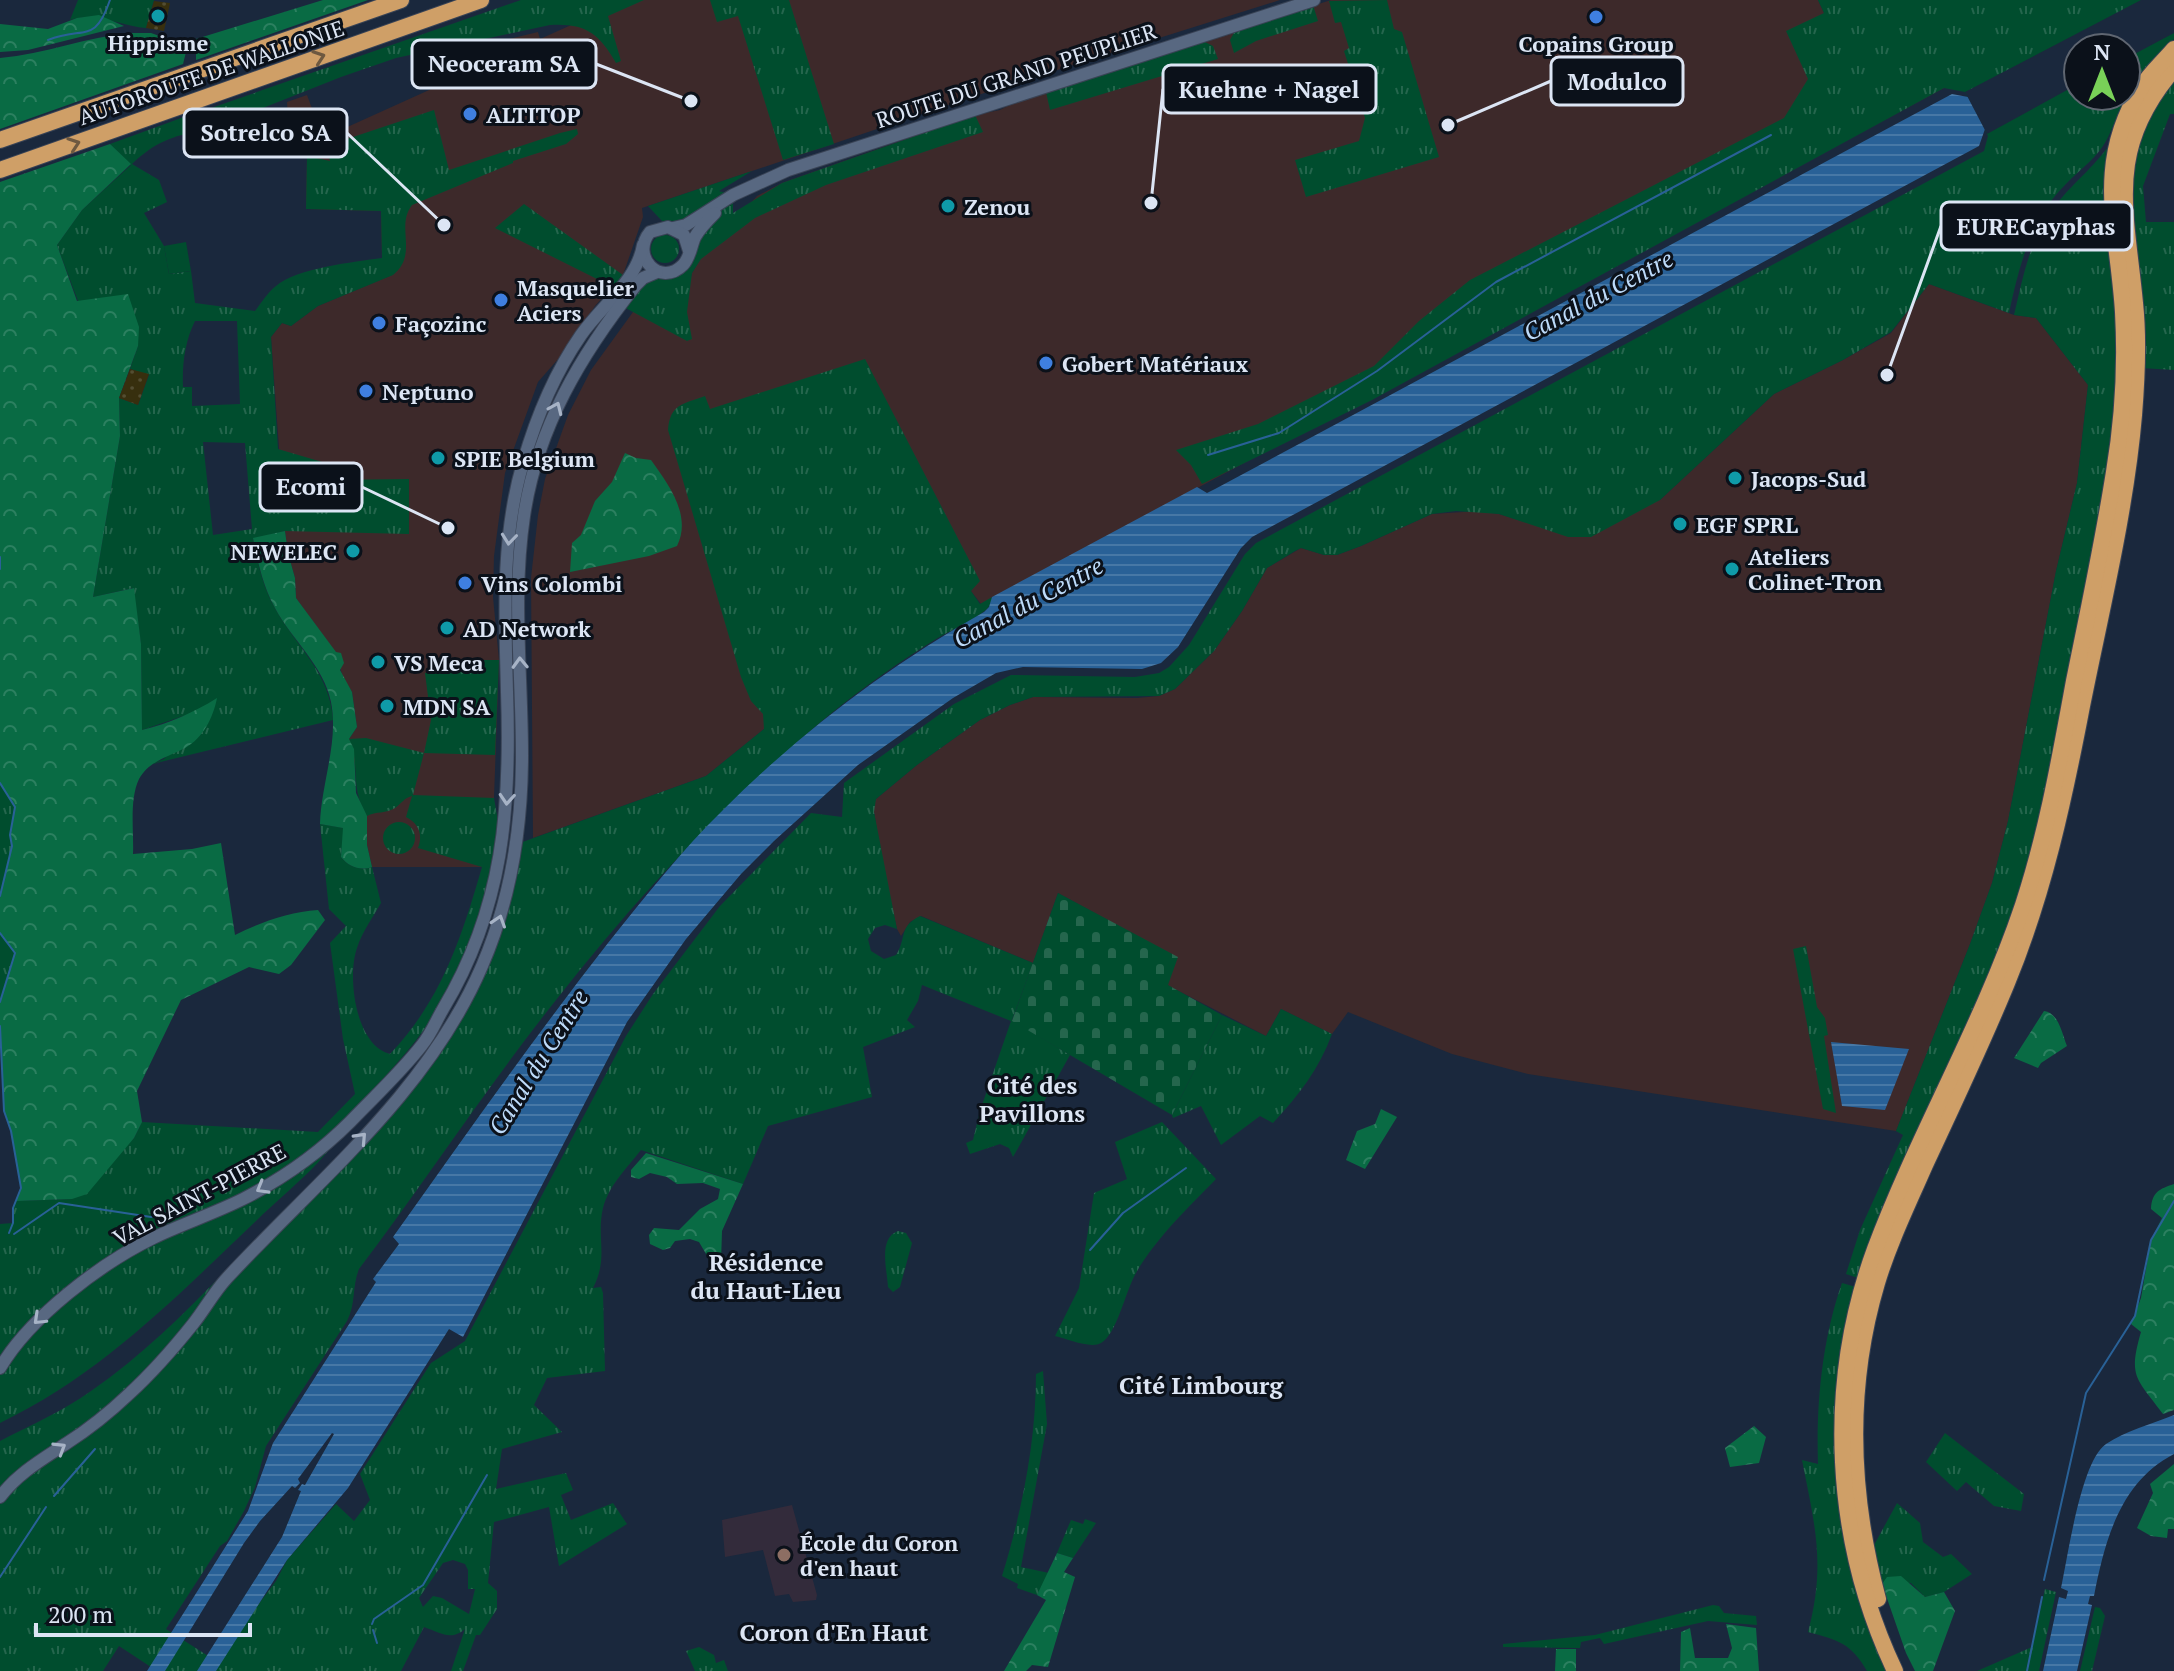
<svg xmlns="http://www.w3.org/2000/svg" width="2174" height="1671" font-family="'PT Serif',serif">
	<defs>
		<pattern id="grass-tufts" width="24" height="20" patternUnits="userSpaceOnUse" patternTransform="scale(2)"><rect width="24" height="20" fill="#004d2e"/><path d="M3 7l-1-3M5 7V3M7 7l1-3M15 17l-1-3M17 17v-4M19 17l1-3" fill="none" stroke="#25664d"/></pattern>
		<pattern id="forest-crowns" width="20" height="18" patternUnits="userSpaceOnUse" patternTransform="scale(2)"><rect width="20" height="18" fill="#096b44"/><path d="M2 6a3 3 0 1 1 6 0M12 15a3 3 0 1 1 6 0" fill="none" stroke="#2c8060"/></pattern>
		<pattern id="sand-dots" width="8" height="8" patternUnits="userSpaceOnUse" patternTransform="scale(2)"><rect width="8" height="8" fill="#372f0e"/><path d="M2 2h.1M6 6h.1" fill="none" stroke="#534d32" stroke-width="1.8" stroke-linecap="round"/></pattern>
		<pattern id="cemetery-stones" width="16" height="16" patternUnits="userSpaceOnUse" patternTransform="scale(2)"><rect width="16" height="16" fill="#004d2e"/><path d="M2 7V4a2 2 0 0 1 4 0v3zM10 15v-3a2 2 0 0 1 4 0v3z" fill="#25664d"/></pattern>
		<pattern id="water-rules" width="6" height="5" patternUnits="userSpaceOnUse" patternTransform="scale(2)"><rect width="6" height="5" fill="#296197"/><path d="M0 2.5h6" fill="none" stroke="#4778a6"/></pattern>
	</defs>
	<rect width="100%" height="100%" fill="#1a283d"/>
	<g fill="#3d292a">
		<polygon points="627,0 1280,0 978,95 642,208 643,217 623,275 595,306 559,358 538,382 505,473 494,556 493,597 499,660 494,798 482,867 372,867 367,845 367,816 349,739 357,727 352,692 343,678 336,653 296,598 295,578 288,553 285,531 271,337 282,323 291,326 318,306 392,275 382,259 381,211 306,209 307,156 290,153 287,102 307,95 323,138 480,67 476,47 538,32 540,39"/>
		<polygon points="1331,0 1818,0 1824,13 1944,88 981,604 971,591 764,729 706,776 533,838 531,578 538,515 545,479 568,415 591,370 633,312 687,293 692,273 700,259 757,196 782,183 975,115 1000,110 1015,102"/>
		<polygon points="1929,284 2014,315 2036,318 2088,385 2077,483 2056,571 2008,821 1992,883 1970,944 1896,1131 1528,1074 1452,1054 1348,1012 1332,1034 1281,1009 1266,1036 1167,985 1177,958 1058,893 1033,963 921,916 910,922 901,936 897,929 883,869 873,805 876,799 917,765 980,720 1010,705 1033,697 1137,698 1159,696 1175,689 1214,651 1242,611 1267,568 1301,548 1324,555 1337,555 1361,546 1432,514 1478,511 1499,514 1528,523 1660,500 1774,394 1843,360 1891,333"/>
	</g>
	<polygon fill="#332b3b" points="792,1505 817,1595 816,1600 793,1602 789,1594 775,1596 763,1550 725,1557 722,1520"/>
	<g fill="url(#grass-tufts)" fill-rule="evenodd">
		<path d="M78,0h76l-8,28c-24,-2 -52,-17 -76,-8z"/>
		<path d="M521,0h123l-36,16 13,45 -5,2c-17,-30 -31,-40 -66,-38l-154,33 -55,19 -111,44 -27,3 -8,-5 -1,-5z"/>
		<polygon points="710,0 789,0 834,144 783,160 738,16 717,22"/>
		<polygon points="1387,0 1394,29 1402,32 1439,157 1306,197 1295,160 1359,141 1365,118 1344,51 1349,48 1341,22 1335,23 1329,1"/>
		<path d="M1818,0h356v39c-18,19 -36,39 -49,62 -9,15 -13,31 -22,45 -11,16 -25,25 -38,39 -35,35 -46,82 -56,128l-80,-29 -38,48 -48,28 -69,34 -114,106 -69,37h-23l-69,-23 -43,-3 -24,3 -71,32 -24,9h-13l-23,-7 -6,3 -28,17 -25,43 -28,40 -39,38 -16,7 -126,1 -23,8 -30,15 -63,45 -41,34 -2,13 23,117 -12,-4 -10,3 -7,11 3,12 13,8 12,-4c11,-17 2,-28 24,-39l113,47 -21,57 58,35 -57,102 -4,-9 -9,-4 -30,10 -4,-11 7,-3 7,-29 31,-90 -89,-36 -4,16 -11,19 8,7 -52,20 9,50 -104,29 -25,58 -102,-34c-14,18 -32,35 -38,58 -7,30 6,49 -10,80l8,-1 2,6 2,78 -58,7 -13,27 28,27 -60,17 -6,40 70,-16 7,17 -12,5 10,25 42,-17 14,21 -68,42 -10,-59 -55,15 -6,61 9,8v18l-17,26h-4l-13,36h-12l14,-42c-14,12 -24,4 -41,-2l-23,44h-244l-38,-25 -16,25h-103v-230c31,-16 63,-30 91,-50 74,-51 133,-120 196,-184l21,-12 77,-82 86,-123 46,-146 189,-68 58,-47 -1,-15 -12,-13 -10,-24 -73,-247c2,-26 15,-26 37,-34l5,13 155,-50 115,222 -9,10 9,13 12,-7c-1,7 -3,11 -9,15 -14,11 -32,18 -47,27 -39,24 -78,52 -113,81 -99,83 -187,178 -267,280 -69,87 -130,180 -197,269 -7,17 -3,35 -12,52l-81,125 -11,41 -11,24 -17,30 -7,5 -54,83 50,32 60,-80 11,-21 49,-56 18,17 16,-21 -10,-26 71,-111 34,-22 161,-305 27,-42 67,-88 91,-93 31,4 2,-34 110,-79 57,-29 124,2 24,-4 10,-6 20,-22 56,-91 11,-11 728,-392 4,-15 -23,-44 -21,-4 -572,312 -170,84 -11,-19 -15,-15 82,-26 116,-58 45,-45 51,-41 314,-162 24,-39 -22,-48 38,-18zM2078,48h48v48h-48zM453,1560l12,4 3,6v19h7l-6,25 -27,-16 -9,-2 -10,11 -4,-9 24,-35z"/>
		<polygon points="1313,5 1318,21 1256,41 1234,53 1230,40 1235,31"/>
		<polygon points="1203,41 1213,46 1218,59 1050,110 1046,92"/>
		<polygon points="2174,76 2174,114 2170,114 2143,186 2146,222 2174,222 2174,370 2141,368 2128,178 2145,119"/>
		<path d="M434,110l15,60 111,-37 17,-4 1,5 -12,10 -53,17v2l-101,42c-17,22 7,49 -19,70l-75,31 -27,20 -9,-3 -11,14 7,112 51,15 -2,16 82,-1v55l-124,-3 -32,8c5,25 10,49 23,71 22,39 54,63 57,110l-181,44 12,-5 52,-60 -21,13 -53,18 -1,-86 -8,-56 -40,9 27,-161 -1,-38 19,7 11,-30 -19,-6 8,-23 -60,-45 -21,-56 25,-35 49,-45 -21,-21 74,-27 1,17c-23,6 -36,14 -53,30l27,16 8,22 -23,11 20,33 5,28 22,-3 4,32 60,8c6,-8 13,-19 21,-25 21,-18 78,-24 106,-28l-1,-47 -75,-2 1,-53 23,5 -4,-15zM195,321h42l3,83 -48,2v-19h-9c-1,-23 2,-46 12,-66zM203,442l42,1 7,86 -39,6z"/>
		<polygon points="975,115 983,132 826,185 755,218 701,259 692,273 687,312 692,339 687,341 620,305 636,285 669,273 729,198 674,227 662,221 648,206 752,171 719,191 733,195 733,213 782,183"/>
		<path d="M2115,136l1,273 -24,148 -56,279 -30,98 -148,344 -12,-4 14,-44 43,-95 -7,-4 74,-187 22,-61 16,-62 48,-250 21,-88 11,-98 -52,-67 -22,-3c9,-38 16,-78 41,-109 20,-26 43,-41 60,-70z"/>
		<polygon points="524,204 623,275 613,287 495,228"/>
		<circle cx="665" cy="249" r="14"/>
		<path d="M447,660h52l-4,95 -71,-2 -11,42 81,3c2,12 5,25 4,37 -5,55 -26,113 -53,162 -22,41 -60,79 -91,114 -19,44 -63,76 -97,109 -80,76 -155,154 -257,203v-199l13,-1v-15l3,-7 56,-2 62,-61 8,-16 176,10 37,-38 -12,-55 -13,-96 16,-17 -17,-17 -9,-85 24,4 -3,29c8,10 19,14 31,10l9,36c-8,14 -19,29 -24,45 -10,28 -2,97 33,106 52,-55 71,-115 92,-187l-64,-19c5,-14 1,-24 -12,-31l6,-21c-8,2 -10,7 -17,12 -9,6 -19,3 -28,8 -18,-29 -6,-51 -18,-77l17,-1 58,15 7,-33 -6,-47 23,-3z"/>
		<polygon points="0,783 15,807 10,835 12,846 0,896"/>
		<circle cx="399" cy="838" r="16"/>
		<polygon points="0,933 15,953 0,1002"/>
		<polygon points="1806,946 1817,1007 1825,1018 1828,1035 1824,1036 1836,1113 1823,1109 1793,949"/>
		<path d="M1281,1009l51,25c-13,35 -33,61 -59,89l-13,-7 -39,29 -20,-39 -28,12 -1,-3 50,-100 44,21z"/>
		<path d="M1162,1122l54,57c-28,29 -60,59 -80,94 -11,19 -19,61 -35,70 -10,6 -34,-4 -46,-7l24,-48 15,-95 33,-14 -12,-37z"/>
		<path d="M898,1231l8,2 6,10 -12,44 -7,5 -5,-5c-1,-18 -10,-49 10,-56z"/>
		<path d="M1842,1283l14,4c-7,30 -15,60 -18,90 -9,100 6,203 48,294h-19c-16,-28 -29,-31 -59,-39 18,-67 7,-106 -6,-172l16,4c-2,-60 4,-124 24,-181z"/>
		<path d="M1043,1371l4,53 -26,143 28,6 -12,22 -20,-7 1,-4 -16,-8c20,-65 34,-134 34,-202z"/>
		<polygon points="1945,1433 2024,1494 2021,1511 1994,1506 1966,1482 1957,1491 1926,1462"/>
		<polygon points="1897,1503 1920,1523 1923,1542 1943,1557 1951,1554 1972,1574 1944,1592 1925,1597 1911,1583 1882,1584 1873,1547"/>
		<polygon points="1085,1519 1096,1523 1073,1558 1057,1553 1071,1520 1083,1524"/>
		<polygon points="2045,1589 2056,1592 2039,1671 1977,1671 2032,1647"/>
		<polygon points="1713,1605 1719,1606 1724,1613 1756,1616 1757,1625 1708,1621 1604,1644 1600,1638 1581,1642 1580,1648 1503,1647 1503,1644 1595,1635"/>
		<polygon points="2095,1607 2100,1608 2105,1616 2092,1671 2080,1671"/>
		<polygon points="699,1647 714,1655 716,1663 724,1660 728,1671 695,1671 686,1651"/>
	</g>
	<g fill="url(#forest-crowns)">
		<polygon points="323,0 368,0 196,60 196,39"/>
		<polygon points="99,15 124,26 28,50 0,52 0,24 48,29 77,18"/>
		<path d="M131,33h20l31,11 4,8 -3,12 -183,65v-71c45,-4 86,-21 131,-25z"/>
		<path d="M110,144l21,20 -49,46 -25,35 20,56 51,-7 11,33 -1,19 -19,52 1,38 -27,161 41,-9 7,56 1,86c28,-7 51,-17 75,-32 -4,20 -14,40 -32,50 -17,9 -36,13 -46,31 -10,21 -5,53 -6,75l59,-5 29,-6 14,92c26,-13 54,-23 83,-25l7,10 -34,45 -12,9 -30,-7 -68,33 -44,91 5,31 -8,16 -47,56 -15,5 -56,2 5,-13 -10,-57 -7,-20 -4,-85v-24l15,-49 -15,-20v-37l12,-50 -2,-11 5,-28 -15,-24v-601z"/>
		<path d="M625,453l11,5 15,2c18,25 41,56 26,86l-28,10 -79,16 2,-29 9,-8 14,-34 17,-19z"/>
		<path d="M285,531l3,22 7,25 1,20 40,54 5,1 3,10 -4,7 12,22 5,35 -8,12 5,10 2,44 11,23v29l5,22c-12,4 -23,0 -31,-10l2,-29 -23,-4c1,-40 19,-82 11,-122 -7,-36 -39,-62 -56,-94 -12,-22 -17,-45 -22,-70z"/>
		<path d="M2044,1011c15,2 18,23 23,35l-26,17 -3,5 -24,-10z"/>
		<polygon points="1381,1109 1397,1117 1365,1169 1346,1160 1357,1131 1375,1124"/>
		<polygon points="646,1153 743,1184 722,1231 721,1262 709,1259 699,1242 690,1239 675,1241 670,1248 663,1250 650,1244 649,1235 654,1228 679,1230 700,1209 718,1199 720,1189 703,1183 677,1184 667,1177 650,1173 639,1179 631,1177 631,1170"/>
		<path d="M2174,1184v226l-11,4c-27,-36 -35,-37 -22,-82l-10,-8 10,-26 10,-58 11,-22 -11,-9c1,-17 8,-20 23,-25z"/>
		<polygon points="1754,1426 1766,1437 1759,1463 1730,1467 1725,1448"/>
		<polygon points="2174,1464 2174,1529 2168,1529 2167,1538 2151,1536 2137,1528 2153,1493 2150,1484"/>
		<polygon points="1057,1553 1073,1558 1064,1572 1075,1577 1048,1667 1032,1665 1026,1671 1004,1671 1046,1600 1037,1595"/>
		<polygon points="1901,1576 1925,1597 1944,1592 1955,1611 1933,1671 1915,1671 1906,1653 1882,1584 1887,1577"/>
		<polygon points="1726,1624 1756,1628 1759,1671 1680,1671 1681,1632 1690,1628 1695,1658 1728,1658 1732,1648"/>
		<polygon points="1556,1649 1576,1649 1576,1671 1555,1671"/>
	</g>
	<g fill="url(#sand-dots)">
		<polygon points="154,1 170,3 164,31 146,28"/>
		<polygon points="130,369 149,374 138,405 119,398"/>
	</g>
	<polygon fill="url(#cemetery-stones)" points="1058,893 1178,957 1168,985 1222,1015 1172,1115 1012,1021"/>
	<polygon fill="#004d2e" points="186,242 191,271 169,274 164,246"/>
	<g fill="url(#water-rules)">
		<path d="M2174,0l-48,48h-48l-93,81 -6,17 -727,391 -11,11 -63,99 -17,16 -19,6 -119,-2 -27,6 -43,25 -95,67 -84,76 -33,33 -55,65 -59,83 -164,315 -14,-8 -101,159 -61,72 -71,111h-19l85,-134 19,-46 -3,-1 4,-6 3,1 29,-51 -2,-1 -34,46 2,4 -5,5 -3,-2 -32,35 -16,22 -79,128h-18l101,-160 25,-68 103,-161 -3,-3 26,-35 -6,-7c70,-98 140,-198 215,-294 37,-46 73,-92 115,-133 78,-78 165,-144 261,-198l5,-5 3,-10 205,-110 10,6 8,-4 737,-395 16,3z"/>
		<polygon points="1831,1042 1909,1049 1885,1110 1842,1106"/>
		<path d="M2174,1415v39c-54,28 -69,86 -80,142h-4l-2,8 4,1 -15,66h-34l16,-74 7,2 2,-8 -7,-3c7,-32 20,-127 45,-144 19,-13 46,-20 68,-29z"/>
	</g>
	<polygon fill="#1a283d" points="2141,0 2174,0 2174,33 2127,58 2126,48 2078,48 2078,84 1987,134 1965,92"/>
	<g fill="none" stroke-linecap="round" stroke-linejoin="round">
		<g stroke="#296197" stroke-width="2">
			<path d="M48,40c37,-14 47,4 62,-40"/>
			<polyline points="1208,455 1279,433 1377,371 1496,282 1771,135"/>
			<polyline points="0,557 0,569"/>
			<polyline points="0,783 15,807 10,835 12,846 0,896"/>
			<polyline points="0,933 15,953 0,1002"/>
			<polyline points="0,1026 4,1111 11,1131 21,1188 13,1208 13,1223 9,1233"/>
			<polyline points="14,1234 59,1203 151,1217 181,1209"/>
			<polyline points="1090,1250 1123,1213 1186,1168"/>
			<polyline points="54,1496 95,1449"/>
			<polyline points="0,1577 46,1507"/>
			<polyline points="2044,1580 2086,1393 2135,1316 2151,1240 2174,1201"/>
			<polyline points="372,1624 374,1619 423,1585 487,1475"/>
			<polyline points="373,1630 377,1643"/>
			<polyline points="2027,1671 2042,1597"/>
		</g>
		<g stroke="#394355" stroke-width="14">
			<g id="secondary">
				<polyline points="673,228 686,225 733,195 788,170 1314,0"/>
				<path d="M689,251l-5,-16 -16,-8 -18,5c-20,24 10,56 33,33 7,-7 8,-19 12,-28 5,-9 13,-17 20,-24"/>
				<path d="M0,1368c30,-51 100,-104 153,-130 29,-14 60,-24 90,-39 39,-20 76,-46 107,-77 24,-25 51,-50 72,-77 9,-11 14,-24 21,-36 61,-102 68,-202 64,-317 -2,-77 -6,-155 16,-229 13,-45 31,-89 58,-128 20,-29 56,-54 62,-90"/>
				<path d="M0,1497c18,-24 43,-38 67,-54 22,-14 43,-31 62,-49 24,-22 44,-45 64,-70 12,-15 21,-32 34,-46 91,-98 201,-186 255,-312 29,-67 40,-139 40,-211 0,-80 -10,-160 2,-239 13,-88 57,-162 112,-231l7,-7 14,-6"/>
			</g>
		</g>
		<g stroke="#394355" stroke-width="18">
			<g id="highway">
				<polyline points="0,140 401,0"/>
				<polyline points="0,170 481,0"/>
				<path d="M1878,1599c-28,-104 -32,-212 -1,-316 12,-40 31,-79 48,-118 28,-60 57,-121 82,-182 37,-90 57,-183 75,-277 19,-95 44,-196 52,-291 3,-37 5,-75 1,-112 -9,-95 -30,-154 39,-234"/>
				<path d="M1895,1671c-62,-131 -70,-286 -20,-422 44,-117 108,-225 148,-344 24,-73 37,-148 51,-224 14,-69 29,-139 40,-209 9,-53 12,-106 9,-160 -5,-82 -30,-148 18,-224 8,-14 22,-26 33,-39"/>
			</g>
		</g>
		<use href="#secondary" stroke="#586881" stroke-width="12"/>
		<use href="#highway" stroke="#cf9f67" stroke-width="16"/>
	</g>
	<defs><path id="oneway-chevron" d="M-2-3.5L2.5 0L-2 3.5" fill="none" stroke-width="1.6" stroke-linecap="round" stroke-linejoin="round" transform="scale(2)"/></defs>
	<g stroke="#6d5840">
		<use href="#oneway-chevron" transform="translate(319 57) rotate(-19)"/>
		<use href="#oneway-chevron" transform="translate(74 144) rotate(-19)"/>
	</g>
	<g stroke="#a7b3c6">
		<use href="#oneway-chevron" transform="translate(556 408) rotate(-66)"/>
		<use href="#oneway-chevron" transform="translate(509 539) rotate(96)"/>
		<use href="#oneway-chevron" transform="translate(520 663) rotate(-92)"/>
		<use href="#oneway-chevron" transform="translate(507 799) rotate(94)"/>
		<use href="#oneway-chevron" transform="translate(499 921) rotate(-72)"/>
		<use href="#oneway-chevron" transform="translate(361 1138) rotate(-47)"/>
		<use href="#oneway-chevron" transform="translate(262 1188) rotate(150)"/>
		<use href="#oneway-chevron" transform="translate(39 1319) rotate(136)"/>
		<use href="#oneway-chevron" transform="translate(60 1448) rotate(-32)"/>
	</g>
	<g fill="#0f9aa8" stroke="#0b111a" stroke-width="3">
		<circle cx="158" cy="16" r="8"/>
		<circle cx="948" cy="206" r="8"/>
		<circle cx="438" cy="458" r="8"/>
		<circle cx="1735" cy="478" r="8"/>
		<circle cx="1680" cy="524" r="8"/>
		<circle cx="353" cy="551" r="8"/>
		<circle cx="1732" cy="569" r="8"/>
		<circle cx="447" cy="628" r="8"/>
		<circle cx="378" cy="662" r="8"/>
		<circle cx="387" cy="706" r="8"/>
	</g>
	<g fill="#3f7fe0" stroke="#0b111a" stroke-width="3">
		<circle cx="1596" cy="17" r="8"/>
		<circle cx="470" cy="114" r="8"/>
		<circle cx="501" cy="300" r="8"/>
		<circle cx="379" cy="323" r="8"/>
		<circle cx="1046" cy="363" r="8"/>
		<circle cx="366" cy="391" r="8"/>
		<circle cx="465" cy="583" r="8"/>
	</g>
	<circle fill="#8d6e63" stroke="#0b111a" stroke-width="3" cx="784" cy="1555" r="8"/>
	<g text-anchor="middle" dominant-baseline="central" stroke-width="6" stroke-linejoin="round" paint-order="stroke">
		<g font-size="22" font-weight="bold" fill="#dce5f4" stroke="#0b111a" text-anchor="start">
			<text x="158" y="42" text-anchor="middle">Hippisme</text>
			<text x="1596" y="43" text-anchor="middle">Copains Group</text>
			<text x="486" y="114">ALTITOP</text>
			<text x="964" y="206">Zenou</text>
			<text x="517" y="287">Masquelier<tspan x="517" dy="25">Aciers</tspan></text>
			<text x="395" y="323">Façozinc</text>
			<text x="1062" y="363">Gobert Matériaux</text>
			<text x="382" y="391">Neptuno</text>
			<text x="454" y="458">SPIE Belgium</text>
			<text x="1751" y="478">Jacops-Sud</text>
			<text x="1696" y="524">EGF SPRL</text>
			<text x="337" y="551" text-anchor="end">NEWELEC</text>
			<text x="1748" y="556">Ateliers<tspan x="1748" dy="25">Colinet-Tron</tspan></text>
			<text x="481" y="583">Vins Colombi</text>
			<text x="463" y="628">AD Network</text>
			<text x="394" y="662">VS Meca</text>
			<text x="403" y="706">MDN SA</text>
			<text x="800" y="1542">École du Coron<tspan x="800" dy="25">d'en haut</tspan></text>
		</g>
		<g font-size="22" fill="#dce5f4" stroke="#0b111a">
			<text transform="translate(211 72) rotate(-19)">AUTOROUTE DE WALLONIE</text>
			<text transform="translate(1016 75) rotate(-18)">ROUTE DU GRAND PEUPLIER</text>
			<text transform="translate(199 1194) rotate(-28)">VAL SAINT-PIERRE</text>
		</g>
		<g font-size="24" font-style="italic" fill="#bddbfa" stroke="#0b111a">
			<text transform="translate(1598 295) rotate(-28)">Canal du Centre</text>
			<text transform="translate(1028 602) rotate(-28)">Canal du Centre</text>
			<text transform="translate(538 1062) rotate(-58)">Canal du Centre</text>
		</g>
		<g font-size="24" font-weight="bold" fill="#dce5f4" stroke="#0b111a">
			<text x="1032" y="1085">Cité des<tspan x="1032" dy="28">Pavillons</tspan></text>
			<text x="766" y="1262">Résidence<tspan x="766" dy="28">du Haut-Lieu</tspan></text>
			<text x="1201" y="1385">Cité Limbourg</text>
			<text x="834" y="1632">Coron d'En Haut</text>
		</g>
	</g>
	<path fill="none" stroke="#dce5f4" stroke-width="3" d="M691 101L596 64M1448 125L1551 81M1151 203L1163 89M444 225L347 133M1887 375L1941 226M448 528L362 487"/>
	<g fill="#dce5f4" stroke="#0b111a" stroke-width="3">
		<circle cx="691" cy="101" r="8"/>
		<circle cx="1448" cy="125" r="8"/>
		<circle cx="1151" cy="203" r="8"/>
		<circle cx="444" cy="225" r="8"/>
		<circle cx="1887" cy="375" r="8"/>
		<circle cx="448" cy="528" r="8"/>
	</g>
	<g fill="#0b111a" stroke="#dce5f4" stroke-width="3">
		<rect x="412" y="40" width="184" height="48" rx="8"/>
		<rect x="1551" y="57" width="132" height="48" rx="8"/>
		<rect x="1163" y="65" width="213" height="48" rx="8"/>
		<rect x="184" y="109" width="163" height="48" rx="8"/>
		<rect x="1941" y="202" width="191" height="48" rx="8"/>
		<rect x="260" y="463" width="102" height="48" rx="8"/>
	</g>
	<g font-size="24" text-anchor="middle" font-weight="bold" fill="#dce5f4">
		<text x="504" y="72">Neoceram SA</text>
		<text x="1617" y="90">Modulco</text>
		<text x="1269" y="98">Kuehne + Nagel</text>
		<text x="266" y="141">Sotrelco SA</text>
		<text x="2036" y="235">EURECayphas</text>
		<text x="311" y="495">Ecomi</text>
	</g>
	<g transform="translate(2102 72)"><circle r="38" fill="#0b111a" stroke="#5f6671" stroke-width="2"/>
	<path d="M0-6L14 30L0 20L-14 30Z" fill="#79d158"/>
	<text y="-12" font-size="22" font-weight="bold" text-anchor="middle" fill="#dce5f4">N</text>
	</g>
	<path d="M36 1623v12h214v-12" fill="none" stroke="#dce5f4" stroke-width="4"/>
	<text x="48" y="1623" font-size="24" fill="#dce5f4" stroke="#0b111a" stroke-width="6" paint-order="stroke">200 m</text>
</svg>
